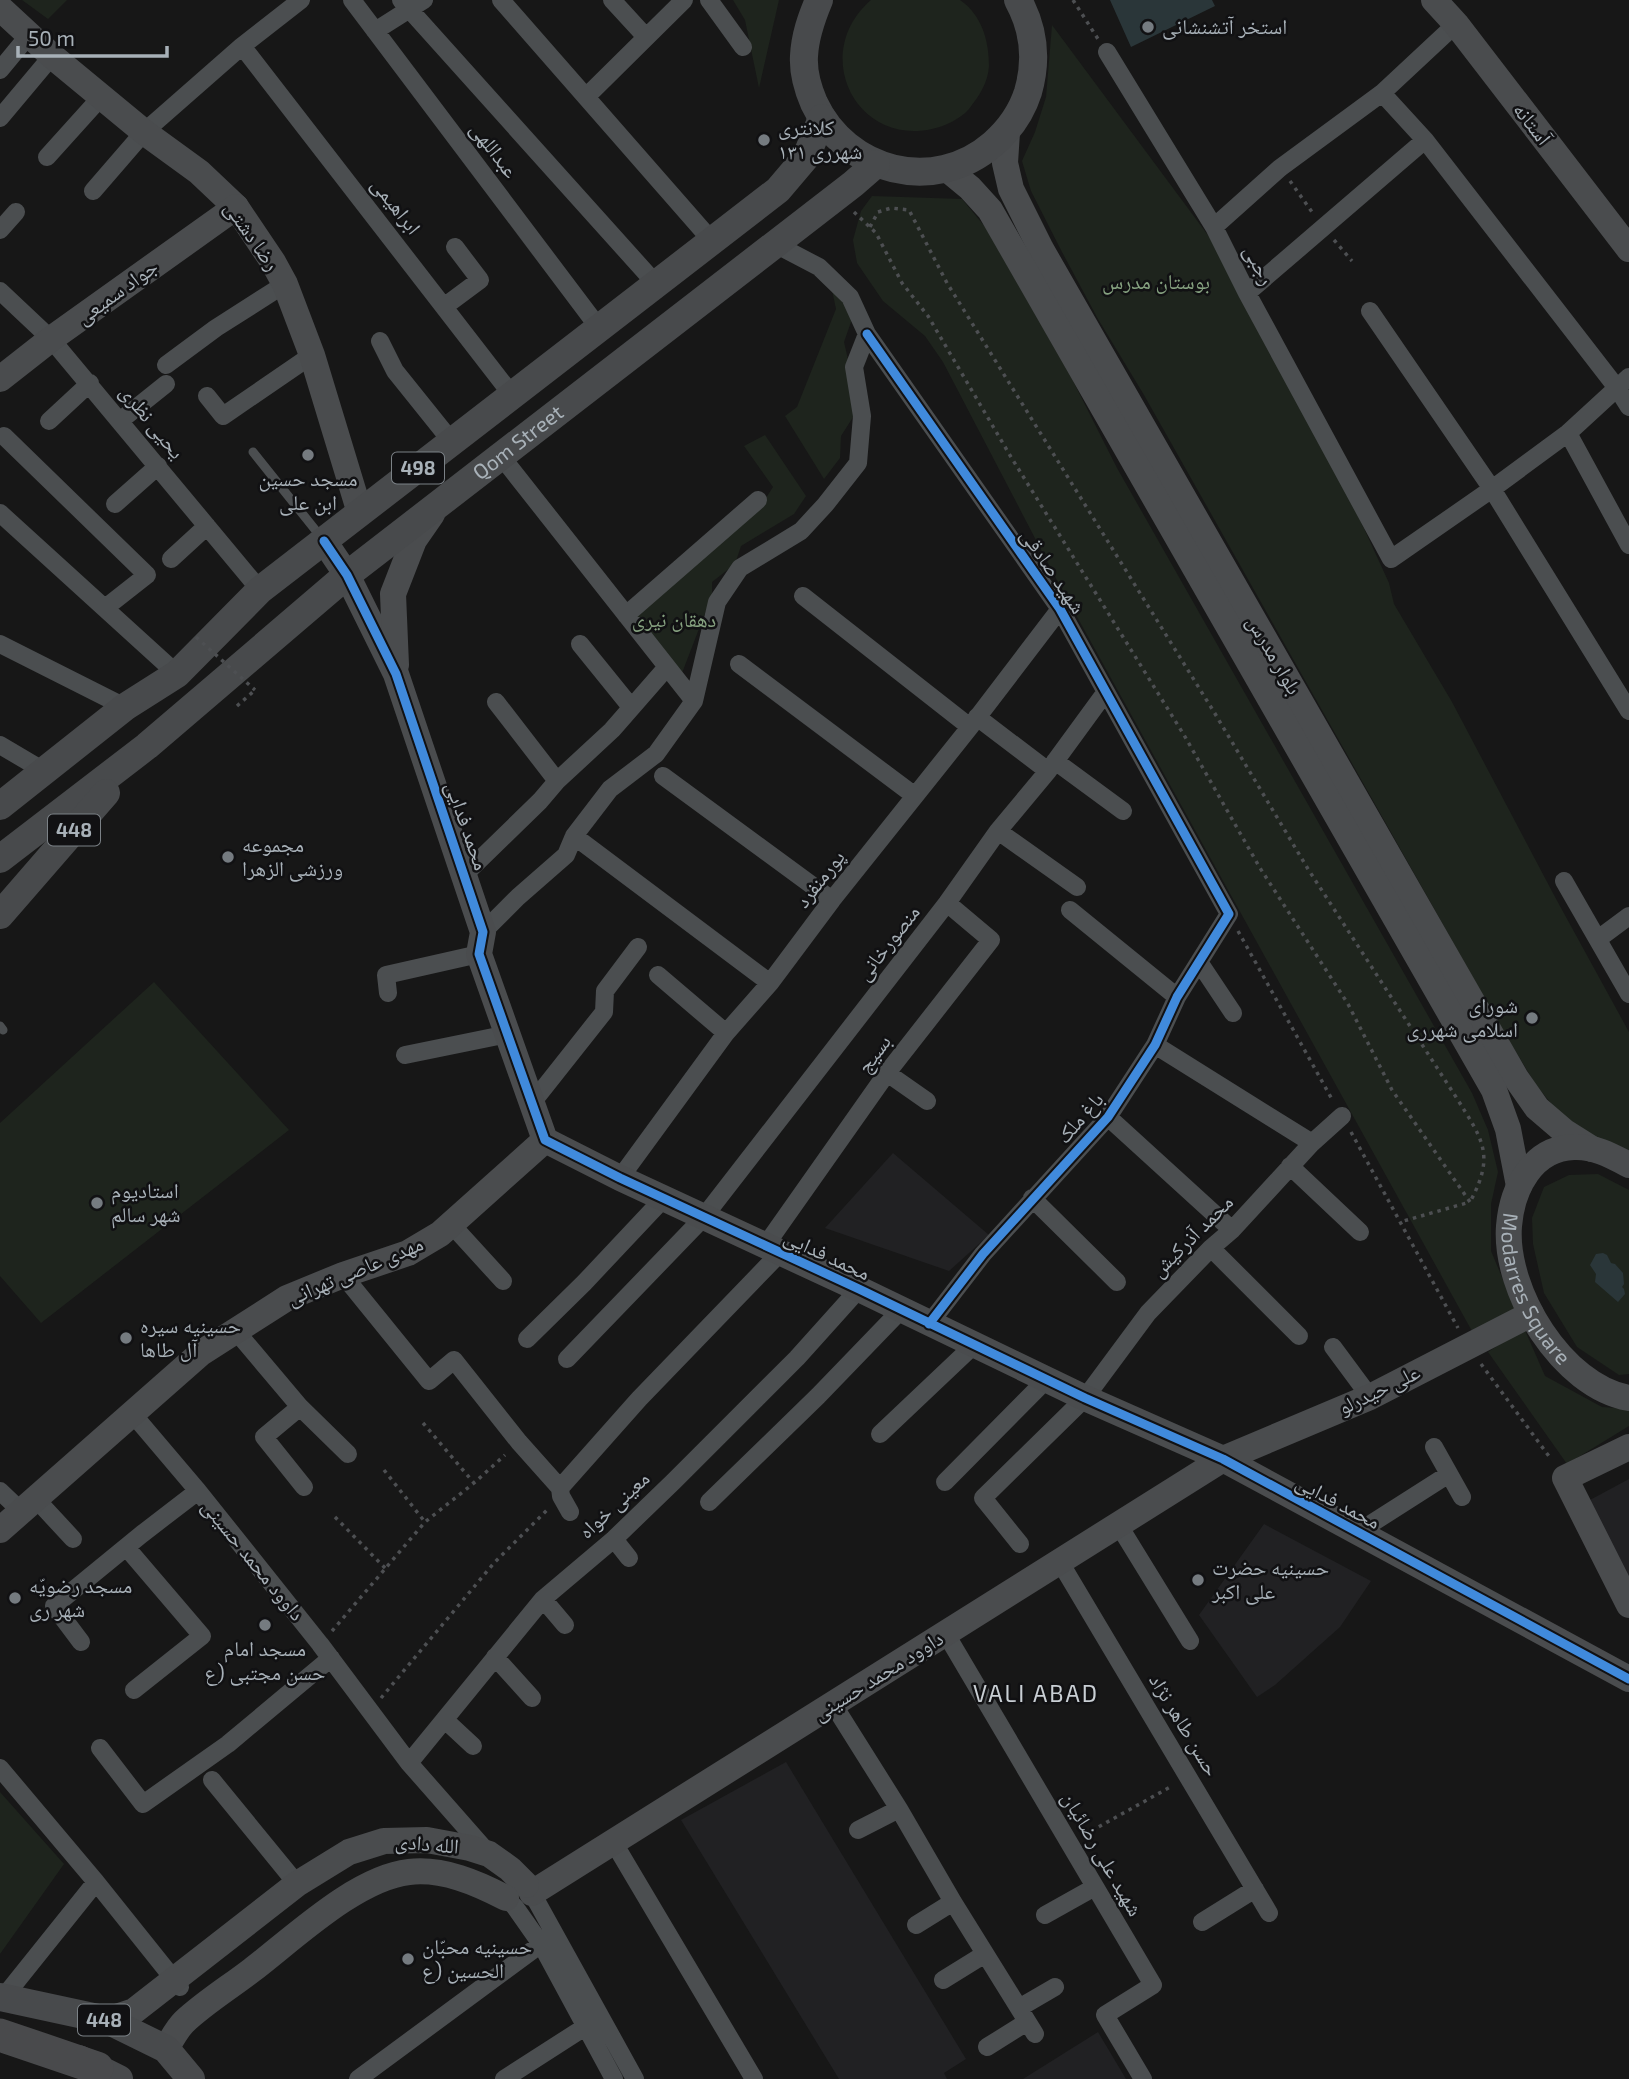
<svg xmlns="http://www.w3.org/2000/svg" width="1629" height="2079" font-family="'Exo 2','Noto Naskh Arabic',sans-serif">
	<style>
		.built { fill: #212123 }
		.green { fill: #1e241d }
		.water { fill: #2a3639 }
		.lines { fill: none; stroke-linecap: round; stroke-linejoin: round }
		.path { stroke: #4d4f52; stroke-width: 3.5; stroke-dasharray: 3.5 5; stroke-linecap: butt }
		.lane { stroke: #4b4e50; stroke-width: 9 }
		.street { stroke: #4b4e50; stroke-width: 18 }
		.secondary { stroke: #4a4c4e; stroke-width: 26 }
		.primary { stroke: #484a4c; stroke-width: 28 }
		.highway { stroke: #494a4c; stroke-width: 33 }
		.path-bridge { stroke: #4d4f52; stroke-width: 3.5; stroke-dasharray: 3.5 5; stroke-linecap: butt }
		.cycleway-casing { stroke: #111113; stroke-width: 13 }
		.cycleway { stroke: #408adc; stroke-width: 9 }
		.poi-dot { fill: #757b80; stroke: #111113; stroke-width: 2.5 }
		.labels { text-anchor: middle; stroke-width: 5; stroke-linejoin: round; paint-order: stroke }
		.shield { fill: #111113; stroke: #7b8186; stroke-width: 2 }
		.shield-label { font-size: 19px; font-weight: bold; fill: #a8b1b8 }
		.poi-label { font-size: 21px; fill: #a8b1b8; stroke: #111113; text-anchor: start }
		.street-label { font-size: 21px; fill: #a8b1b8; stroke: #111113 }
		.park-label { font-size: 21px; fill: #86a280; stroke: #111113 }
		.neighbourhood-label { font-size: 23px; letter-spacing: 2px; fill: #c9cfd4; stroke: #111113 }
	</style>
	<rect width="100%" height="100%" fill="#171717"/>
	<path class="built" d="M893,1153L989,1235L949,1271L825,1228Z
		M1629,1479V1581L1590,1500Z
		M1264,1524L1371,1581L1340,1627L1275,1685L1257,1697L1199,1615Z
		M786,1762L966,2059L944,2073L947,2079H839L681,1820Z
		M1098,2032L1126,2079H1023Z"/>
	<path class="green" d="M22,0H67L48,19Z
		M733,0H779L759,88L745,20Z
		M871,0H960C982,15 989,41 989,66C988,83 979,96 969,109C959,120 945,126 932,129C855,146 810,53 871,0Z
		M1052,25L1213,242L1339,474L1389,583L1394,604L1452,702L1555,897L1629,1032V1151L1591,1135L1563,1118L1536,1085L1502,1029L1144,395L1098,319L1062,252L1031,191L1022,161L1035,132L1046,97Z
		M872,196L962,199L986,228L1071,377L1117,468L1472,1093L1488,1130L1498,1172L1491,1204V1251L1517,1313L1473,1333L1060,586L943,362L925,336L883,301L857,263L853,240L861,211Z
		M832,290L846,301L852,319L844,342L850,368L855,414L841,436L840,458L824,479L785,416L797,407L836,309Z
		M765,435L806,496L794,514L741,546L735,564L712,582V595L682,673L637,616L764,501L773,487L744,446Z
		M154,982L289,1130L41,1323L0,1276V1123Z
		M1598,1174L1629,1190V1374L1619,1375L1577,1347L1544,1293L1533,1244L1532,1218L1544,1187L1569,1175Z
		M1524,1328L1545,1376L1602,1407L1629,1409V1426L1567,1464L1488,1352Z
		M0,1792L64,1864L0,1954Z"/>
	<path class="water" d="M1110,0H1212L1215,6L1131,47Z
		M1603,1253L1607,1255L1611,1263L1615,1264L1623,1273L1624,1284L1622,1287L1624,1289L1625,1294L1618,1302L1595,1282L1596,1274L1590,1265L1596,1254Z"/>
	<g class="lines">
		<path class="path" d="M1073,0L1098,39
			M1290,181L1312,212
			M854,212L876,233L902,283L928,316L1011,457L1184,735L1260,868L1348,1004L1392,1090L1470,1202L1400,1222
			M870,227L878,212L891,208L909,210L947,283L1214,712L1308,869L1456,1097C1482,1139 1496,1154 1470,1202
			M1334,240L1352,261
			M237,706L255,690
			M1238,931L1333,1101
			M1351,1132L1458,1328
			M1481,1364L1551,1459
			M423,1423L474,1483
			M384,1470L425,1522
			M335,1517L386,1569
			M332,1631L425,1522L474,1483L505,1455
			M381,1698L494,1563L547,1510
			M1084,1835L1172,1786"/>
		<path class="lane" d="M253,452L321,537
			M0,1026L3,1030"/>
		<path class="street" d="M352,0L599,328
			M401,0L656,284
			M501,0L712,241
			M612,0L646,37
			M709,0L743,47
			M375,31L424,0
			M242,46L512,395
			M1107,52L1214,227L1247,293L1391,559L1492,489L1568,433L1629,377
			M0,70L29,35
			M1382,93L1425,140L1617,388L1629,407
			M587,96L684,0
			M0,118L52,56
			M47,157L102,96
			M93,191L144,132L242,46L301,0
			M1214,227L1280,168L1382,93L1456,24
			M0,230L16,212
			M0,291L51,339L260,590
			M1247,293L1425,140
			M445,306L480,280L455,247
			M1370,311L1492,489L1629,711
			M867,334L1060,609L1229,914L1177,997L1155,1045L1108,1117L983,1254L929,1324
			M380,341L395,371L452,442
			M166,365L216,328L285,284
			M207,396L223,416L312,355
			M121,420L166,384
			M49,421L90,383
			M1568,433L1629,545
			M4,436L147,575L105,608
			M501,456L694,701
			M115,504L158,466
			M0,513L177,674
			M171,559L207,526
			M803,596L970,727
			M626,615L758,500
			M0,644L125,707
			M580,644L631,707
			M739,664L915,796
			M496,702L557,781
			M977,717L1048,771
			M0,745L44,771
			M1055,761L1123,811
			M663,776L832,900
			M998,831L1077,887
			M574,836L770,983
			M465,874L540,801L557,781L612,730L667,667
			M1564,881L1629,994
			M1070,910L1177,997
			M483,932L518,897L566,855L574,836L610,789L656,754L694,701L717,602L740,568L801,531L825,505L858,463L862,416L854,367L867,334L850,297L819,267L775,244
			M1598,939L1629,916
			M1199,962L1233,1013
			M658,975L726,1033
			M388,993L386,975L479,954
			M1155,1045L1312,1143
			M405,1055L508,1034
			M887,1073L927,1101
			M532,1103L604,1012L605,991L638,947
			M1108,1117L1232,1230
			M1290,1166L1360,1232
			M620,1178L726,1033L770,983L832,900L970,727L1060,609
			M1032,1198L1117,1282
			M451,1224L503,1281
			M765,1246L887,1073L991,940L947,903
			M1211,1248L1299,1336
			M343,1275L429,1381L454,1360L519,1442L560,1488L561,1496L570,1512
			M235,1330L300,1407L264,1437L304,1487
			M527,1339L584,1283L664,1198
			M1333,1347L1370,1397
			M567,1359L703,1218L947,903L998,831L1048,771L1105,693
			M300,1407L348,1454
			M131,1412L198,1491L320,1644L409,1763L489,1854
			M880,1434L974,1345
			M1434,1447L1462,1497
			M945,1482L1046,1380
			M560,1488L639,1399L780,1253
			M0,1491L22,1512
			M36,1499L73,1539
			M709,1502L818,1396L901,1310
			M1118,1524L1190,1641
			M1358,1532L1449,1474
			M614,1539L629,1558
			M1020,1544L983,1498L1085,1398L1148,1313L1211,1248L1232,1230L1312,1143L1342,1116
			M126,1547L202,1636L134,1690
			M1060,1562L1269,1913
			M543,1599L565,1625
			M946,1634L1153,1985L1105,2015L1143,2079
			M81,1642L54,1606L142,1534L198,1491
			M495,1657L532,1698
			M833,1704L899,1809L953,1902L1035,2034
			M445,1720L473,1746
			M100,1748L143,1804L228,1744L331,1658
			M409,1763L543,1599L614,1539L673,1482L797,1358L859,1289
			M0,1768L96,1882L180,1987
			M212,1780L297,1884
			M858,1830L899,1809
			M614,1843L754,2079
			M526,1885L532,1893L635,2079
			M506,1898L515,1907L541,1944L614,2079
			M1045,1915L1095,1887
			M1202,1922L1255,1889
			M916,1925L953,1902
			M943,1980L985,1954
			M3,1998L96,1882
			M1019,2008L1055,1987
			M987,2047L1027,2022
			M358,2079L541,1944
			M504,2079L585,2027"/>
		<g class="secondary">
			<path d="M1434,0L1456,24L1629,249"/>
			<path d="M0,8L52,56L144,132L199,172L236,207L273,262L285,284L312,355L360,513"/>
			<path d="M1007,132L1005,163L1011,189L1041,249L1516,1078L1537,1108L1565,1132L1592,1149"/>
			<path d="M947,169L970,188L990,210L1494,1090L1508,1129L1519,1186"/>
			<path d="M0,379L51,339L236,207"/>
			<path d="M324,541L347,575L396,674L483,932L479,954L545,1140L620,1178L859,1289L1085,1398L1223,1459L1629,1679"/>
			<path d="M396,665L393,594L414,540L432,514"/>
			<path id="s1" d="M1629,1165C1612,1156 1594,1146 1574,1147C1532,1148 1512,1189 1509,1226C1504,1291 1562,1386 1629,1398"/>
			<path d="M1629,1447L1565,1478L1629,1605"/>
			<path d="M0,1530L201,1353L287,1298L343,1275L408,1253L440,1234L545,1140"/>
			<path d="M532,1893L1223,1459L1370,1397L1531,1314"/>
			<path d="M107,2020L134,2011L297,1884L349,1852L384,1841L427,1840L470,1848L489,1854L510,1869L526,1885"/>
			<path d="M166,2049C171,2040 177,2029 184,2022C204,2003 230,1987 252,1970C294,1938 356,1878 409,1872C443,1868 477,1883 506,1898"/>
		</g>
		<g class="primary">
			<path d="M819,0C811,19 805,36 804,56C803,72 808,89 814,103C846,172 934,195 993,144C1009,130 1021,114 1028,92C1037,61 1034,29 1018,0"/>
			<path d="M0,806L125,707L177,674L260,590L778,190L806,157L822,118"/>
			<path id="s2" d="M0,859L147,746L347,575L853,184L876,164"/>
			<path d="M0,915L106,793"/>
			<path d="M0,1997L107,2020L166,2049L191,2079"/>
			<path d="M79,2059L119,2079"/>
		</g>
		<path class="highway" d="M0,2035L97,2068"/>
		<path class="path-bridge" d="M196,637L255,690"/>
		<defs>
			<path id="cycleway" d="M867,334L1060,609L1229,914L1177,997L1155,1045L1108,1117L983,1254L929,1324
				M324,541L347,575L396,674L483,932L479,954L545,1140L620,1178L859,1289L1085,1398L1223,1459L1629,1679"/>
		</defs>
		<use href="#cycleway" class="cycleway-casing"/>
		<use href="#cycleway" class="cycleway"/>
	</g>
	<g class="poi-dot">
		<circle cx="1148" cy="27" r="7"/>
		<circle cx="764" cy="140" r="7"/>
		<circle cx="308" cy="455" r="7"/>
		<circle cx="228" cy="857" r="7"/>
		<circle cx="1532" cy="1018" r="7"/>
		<circle cx="97" cy="1203" r="7"/>
		<circle cx="126" cy="1338" r="7"/>
		<circle cx="1198" cy="1580" r="7"/>
		<circle cx="15" cy="1598" r="7"/>
		<circle cx="265" cy="1625" r="7"/>
		<circle cx="408" cy="1959" r="7"/>
	</g>
	<g class="labels">
		<g class="shield">
			<rect x="392" y="452.5" width="52" height="31" rx="5"/>
			<rect x="48" y="814.5" width="52" height="31" rx="5"/>
			<rect x="78" y="2004.5" width="52" height="31" rx="5"/>
		</g>
		<g class="shield-label">
			<text x="418" y="475">498</text>
			<text x="74" y="837">448</text>
			<text x="104" y="2027">448</text>
		</g>
		<g class="poi-label">
			<text x="1162" y="34">استخر آتشنشانی</text>
			<text x="778" y="135">کلانتری<tspan x="778" dy="24">۱۳۱ شهرری</tspan></text>
			<text x="308" y="486" text-anchor="middle">مسجد حسین<tspan x="308" dy="24">ابن علی</tspan></text>
			<text x="242" y="852">مجموعه<tspan x="242" dy="24">ورزشی الزهرا</tspan></text>
			<text x="1518" y="1013" text-anchor="end">شورای<tspan x="1518" dy="24">اسلامی شهرری</tspan></text>
			<text x="111" y="1198">استادیوم<tspan x="111" dy="24">شهر سالم</tspan></text>
			<text x="140" y="1333">حسینیه سیره<tspan x="140" dy="24">آل طاها</tspan></text>
			<text x="1212" y="1575">حسینیه حضرت<tspan x="1212" dy="24">علی اکبر</tspan></text>
			<text x="29" y="1593">مسجد رضویّه<tspan x="29" dy="24">شهر ری</tspan></text>
			<text x="265" y="1656" text-anchor="middle">مسجد امام<tspan x="265" dy="24">حسن مجتبی (ع</tspan></text>
			<text x="422" y="1954">حسینیه محبّان<tspan x="422" dy="24">الحسین (ع</tspan></text>
		</g>
		<g class="street-label">
			<text transform="translate(1532 124) rotate(52)" y="7">آستانه</text>
			<text transform="translate(494 150) rotate(53)" y="7">عبداللهی</text>
			<text transform="translate(396 206) rotate(52)" y="7">ابراهیمی</text>
			<text transform="translate(252 236) rotate(55)" y="7">رضا دشتی</text>
			<text transform="translate(1259 265) rotate(63)" y="7">رجبی</text>
			<text transform="translate(117 292) rotate(-36)" y="7">جواد سمیعی</text>
			<text transform="translate(152 422) rotate(51)" y="7">یحیی نظری</text>
			<text dy="7" stroke="none"><textPath href="#s2" startOffset="665">Qom Street</textPath></text>
			<text transform="translate(1053 571) rotate(56)" y="7">شهید صادقی</text>
			<text transform="translate(1274 655) rotate(60)" y="7">بلوار مدرس</text>
			<text transform="translate(467 826) rotate(71)" y="7">محمد فدایی</text>
			<text transform="translate(820 879) rotate(-52)" y="7">پورمنفرد</text>
			<text transform="translate(888 943) rotate(-52)" y="7">منصورخانی</text>
			<text transform="translate(874 1054) rotate(-53)" y="7">بسیج</text>
			<text transform="translate(1080 1118) rotate(-49)" y="7">باغ ملک</text>
			<text transform="translate(1192 1236) rotate(-45)" y="7">محمد آذرکیش</text>
			<text transform="translate(827 1255) rotate(25)" y="7">محمد فدایی</text>
			<text transform="translate(355 1271) rotate(-23)" y="7">مهدی عاصی تهرانی</text>
			<text dy="7" stroke="none"><textPath href="#s1" startOffset="240">Modarres Square</textPath></text>
			<text transform="translate(1379 1390) rotate(-26)" y="7">علی حیدرلو</text>
			<text transform="translate(1338 1502) rotate(28)" y="7">محمد فدایی</text>
			<text transform="translate(614 1505) rotate(-43)" y="7">معینی خواه</text>
			<text transform="translate(253 1560) rotate(51)" y="7">داوود محمد حسینی</text>
			<text transform="translate(878 1676) rotate(-32)" y="7">داوود محمد حسینی</text>
			<text transform="translate(1184 1725) rotate(59)" y="7">حسن طاهر نژاد</text>
			<text transform="translate(427 1844) rotate(5)" y="7">الله دادی</text>
			<text transform="translate(1102 1854) rotate(60)" y="7">شهید علی رضائیان</text>
		</g>
		<g class="park-label">
			<text x="1156" y="289">بوستان مدرس</text>
			<text x="674" y="627">دهقان نیری</text>
		</g>
		<g class="neighbourhood-label">
			<text x="1036" y="1702">VALI ABAD</text>
		</g>
	</g>
	<path d="M18 46v10h149v-10" fill="none" stroke="#a8b1b8" stroke-width="3.5"/>
	<text x="28" y="46" font-size="21" fill="#a8b1b8" stroke="#111113" stroke-width="5" paint-order="stroke">50 m</text>
</svg>
